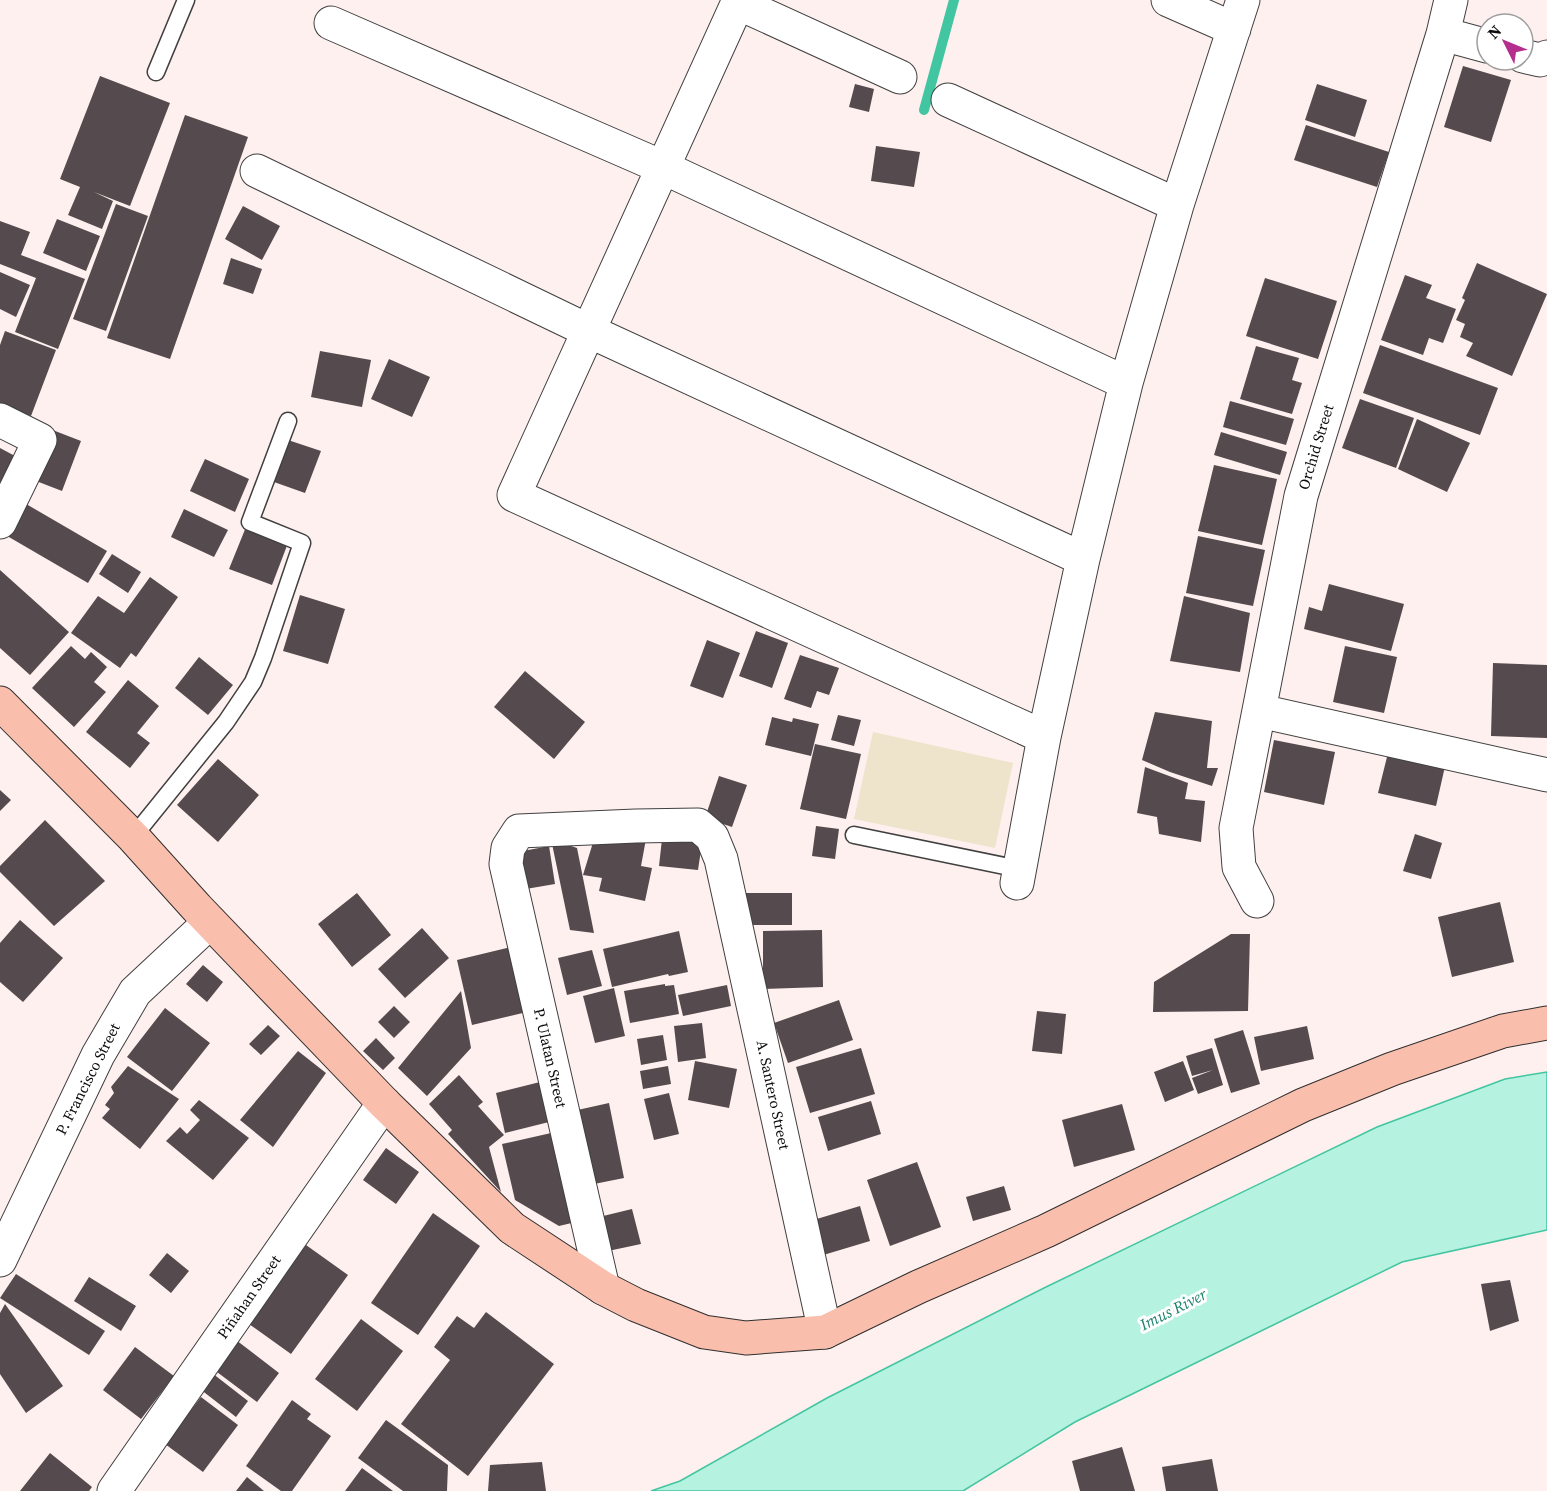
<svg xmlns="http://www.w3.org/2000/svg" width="1547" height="1491" font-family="'Source Serif 4',serif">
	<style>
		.pitch { fill: #eee3cb }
		.water { fill: #b6f2e0; stroke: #42c5a1; stroke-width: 1.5 }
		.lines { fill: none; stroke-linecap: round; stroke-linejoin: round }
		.stream { stroke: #42c5a1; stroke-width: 10 }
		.building { fill: #554a4d }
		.service-casing { stroke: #404040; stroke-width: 19 }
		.minor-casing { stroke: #404040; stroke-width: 35 }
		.secondary-casing { stroke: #2f2f2f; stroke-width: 35 }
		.service { stroke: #fff; stroke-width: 16 }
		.minor { stroke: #fff; stroke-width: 33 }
		.secondary { stroke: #fabead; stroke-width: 33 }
		.labels { text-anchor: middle; stroke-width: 6; stroke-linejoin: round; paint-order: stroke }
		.street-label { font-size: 15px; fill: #0d0d0d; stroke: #fff }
		.water-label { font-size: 16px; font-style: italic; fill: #1c836b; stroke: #fff }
	</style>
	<rect width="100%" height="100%" fill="#fef0ee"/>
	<path class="pitch" d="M873,732L1013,763L995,848L854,819Z"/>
	<path class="water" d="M1547,1072V1230L1402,1262L1075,1422L963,1491H651L680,1481L827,1398L1046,1287L1377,1127L1505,1079Z"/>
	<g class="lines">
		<path class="stream" d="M924,110L954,0"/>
	</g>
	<path class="building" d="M1463,66L1511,80L1491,142L1444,127Z
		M100,76L170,103L130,206L94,192L113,201L102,229L68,215L80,187L60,179Z
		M855,84L874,89L869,112L849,107Z
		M1317,84L1367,100L1355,137L1305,120Z
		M185,115L248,137L170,359L107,338Z
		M1306,125L1389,152L1377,187L1294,160Z
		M876,146L920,152L914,187L871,181Z
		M116,204L148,216L106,331L73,319Z
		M243,206L280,226L262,260L225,239Z
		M57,219L100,236L86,271L43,253Z
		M0,221L30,232L21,255L85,279L58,349L15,332L36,278L0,264Z
		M231,258L262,269L253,294L223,284Z
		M1477,263L1547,294L1512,376L1466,356L1473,343L1460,337L1465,324L1456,320L1465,300L1462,298Z
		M0,272L30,285L16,317L0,309Z
		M1405,275L1432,285L1426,298L1456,309L1443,343L1429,338L1423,355L1381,340Z
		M1265,278L1337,301L1318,359L1246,336Z
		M5,331L56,350L31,416L0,404V345Z
		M1380,345L1498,388L1480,435L1363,393Z
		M1256,346L1299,358L1292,380L1302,383L1292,414L1240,399Z
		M320,351L371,360L362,407L311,397Z
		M389,359L430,377L412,417L371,399Z
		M1360,399L1414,418L1396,468L1342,448Z
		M1230,401L1294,419L1286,445L1223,427Z
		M1417,419L1470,443L1447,492L1398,469Z
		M50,429L81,441L62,491L31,479Z
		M1221,432L1287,452L1280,475L1214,455Z
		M288,440L321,451L305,493L274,482Z
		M0,448L15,456L0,483Z
		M205,459L249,479L235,512L190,491Z
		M1214,465L1277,479L1262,545L1198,531Z
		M21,501L107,551L88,583L2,533Z
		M184,509L228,530L214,557L171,537Z
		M246,527L288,543L272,585L229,569Z
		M1198,536L1265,550L1253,606L1186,593Z
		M112,554L141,572L128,593L99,574Z
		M0,570L69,632L30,675L0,648Z
		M150,577L178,597L136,657L131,653L120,668L71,633L98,596L124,613Z
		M1329,584L1404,604L1391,651L1304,629L1309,607L1322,611Z
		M300,595L345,609L328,664L283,651Z
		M1184,596L1250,613L1240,672L1170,661Z
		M756,631L788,643L772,688L739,676Z
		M707,640L740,653L723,698L690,686Z
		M71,646L85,659L91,652L107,667L94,682L106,692L74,727L32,688Z
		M1345,646L1397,657L1384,713L1333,702Z
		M800,655L839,668L829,695L817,691L811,708L784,699Z
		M199,657L233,685L208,715L175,688Z
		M1493,663L1547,665V738L1491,736Z
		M525,671L585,722L554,759L494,707Z
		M128,680L159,706L137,733L150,743L130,768L86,732Z
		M1155,712L1212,721L1207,768H1218L1212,786L1170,772L1142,760Z
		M838,715L861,720L854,746L831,740Z
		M772,717L792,722L793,718L819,724L811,756L765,745Z
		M1274,740L1335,752L1324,805L1264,792Z
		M815,744L861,754L846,819L800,809Z
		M1389,749L1446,762L1436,806L1378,793Z
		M218,759L259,795L218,842L177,805Z
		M1145,767L1188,783L1185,799L1205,801L1201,842L1159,834L1157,817L1137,813Z
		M719,776L747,785L732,827L705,818Z
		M0,790L11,800L0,811Z
		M45,820L105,881L54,926L0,872V866Z
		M816,826L839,829L835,859L812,856Z
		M1415,834L1442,843L1431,879L1403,871Z
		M595,836L646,839L641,866L652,868L645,901L599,891L602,878L583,875Z
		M551,839L577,848L594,933L570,930Z
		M662,839L702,843L698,870L659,866Z
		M549,846L555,884L520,890L513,853Z
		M357,893L391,935L352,967L318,924Z
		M746,893H792V925H746Z
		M1500,902L1514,962L1452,977L1438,917Z
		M20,920L63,958L23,1002L0,982V943Z
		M422,928L449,958L405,998L378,969Z
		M822,930L823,987L763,989V931Z
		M679,931L688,972L669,976L668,974L612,987L603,949Z
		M1231,934H1250L1248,1011L1153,1012L1154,982Z
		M511,947L527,1012L472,1025L457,960Z
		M592,950L602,986L567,995L558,958Z
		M203,965L223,982L207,1002L186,984Z
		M665,984V986L674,985L679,1014L630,1023L624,991Z
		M727,985L731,1006L683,1016L678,995Z
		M614,988L625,1036L595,1043L583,996Z
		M461,991L471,1048L427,1096L398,1068Z
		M839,1000L853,1040L788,1063L774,1023Z
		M394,1006L410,1022L394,1038L378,1022Z
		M165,1008L210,1043L172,1091L127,1057Z
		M1037,1011L1066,1014L1062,1054L1032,1051Z
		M702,1023L706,1058L678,1062L674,1026Z
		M268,1025L280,1036L261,1055L249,1044Z
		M1307,1026L1314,1059L1261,1071L1254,1037Z
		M1243,1030L1260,1084L1231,1093L1214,1039Z
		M663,1035L667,1060L641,1065L637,1039Z
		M376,1038L395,1058L383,1070L363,1051Z
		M861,1048L875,1094L810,1113L796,1067Z
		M1212,1048L1223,1085L1198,1094L1192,1078L1213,1070L1192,1076L1186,1056Z
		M298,1051L326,1073L273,1147L240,1120Z
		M695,1061L737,1069L729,1108L688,1100Z
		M1183,1061L1194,1090L1165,1102L1154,1072Z
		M128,1066L179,1099L140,1149L102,1118L110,1109L105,1105L114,1093L111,1087Z
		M668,1066L671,1084L643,1089L640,1071Z
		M459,1075L483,1102L478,1106L504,1135L489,1147L501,1192L448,1134L452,1130L429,1104Z
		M548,1080L557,1120L505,1133L496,1093Z
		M669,1093L679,1134L654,1140L644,1099Z
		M199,1100L249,1138L213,1180L166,1141L180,1127L187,1134L200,1120L190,1110Z
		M871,1101L881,1134L828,1151L818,1117Z
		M609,1103L624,1178L589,1185L573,1111Z
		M1122,1104L1135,1150L1074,1167L1062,1120Z
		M560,1131L580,1221L559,1226L515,1200L502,1144Z
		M386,1148L419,1172L396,1204L363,1180Z
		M917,1162L941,1227L890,1246L867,1180Z
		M1004,1186L1011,1210L973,1221L966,1197Z
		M860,1206L870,1241L820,1256L810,1221Z
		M632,1209L641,1244L608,1251L599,1217Z
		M433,1213L480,1246L418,1335L371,1303Z
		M306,1245L348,1275L291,1354L249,1324Z
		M167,1253L189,1271L171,1293L149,1275Z
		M16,1274L105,1331L89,1355L0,1298Z
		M89,1277L136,1306L121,1331L74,1301Z
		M1510,1280L1519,1321L1490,1331L1481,1284Z
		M5,1304L63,1386L26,1413L0,1374V1313Z
		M486,1312L554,1364L468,1476L401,1424L450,1360L434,1347L457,1316L474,1328Z
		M361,1319L403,1351L357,1411L315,1379Z
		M236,1340L279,1373L257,1402L213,1369Z
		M135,1347L174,1376L141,1419L103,1390Z
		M212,1373L248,1401L236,1417L200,1389Z
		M201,1397L238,1425L203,1472L165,1444Z
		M292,1400L311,1414L307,1419L331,1436L292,1491H281L246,1466Z
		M386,1420L448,1465L447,1491H403L358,1458Z
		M1122,1447L1135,1491H1080L1072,1461Z
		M50,1453L92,1487L89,1491H20Z
		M1212,1459L1218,1491H1166L1162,1467Z
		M542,1462L546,1491H488L490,1465Z
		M362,1468L393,1491H345Z
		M247,1477L264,1491H236Z"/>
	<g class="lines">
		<defs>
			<path id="service" d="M156,72L186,0
				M854,835L1019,869
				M133,837L226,722L253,682L263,658L302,543L250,522L288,421"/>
			<path id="minor" d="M739,0L514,495L1044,737
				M1168,0L1234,29
				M738,3L900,77
				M331,23L662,167L1126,383
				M1443,34L1487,46
				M1523,56L1540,60L1547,57
				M948,100L1177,205
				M257,171L589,331L1083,559
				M0,420L40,440L0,522
				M1260,711L1547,775
				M1017,883L1044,737L1083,559L1126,383L1177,205L1243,0
				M1257,901L1239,867L1236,828L1301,496L1443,34L1451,0
				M0,1260L98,1055L135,992L210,922
				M603,1288L506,864L508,848L519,831L636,826L698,825L712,837L721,859L825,1332
				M114,1491L384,1103"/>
			<path id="secondary" d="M0,703L133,837L197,908L384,1103L512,1228L603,1288L636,1305L704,1332L746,1338L825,1332L918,1287L1046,1231L1303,1105L1392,1069L1503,1031L1547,1023"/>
		</defs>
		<use href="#service" class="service-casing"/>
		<use href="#minor" class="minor-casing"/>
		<use href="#secondary" class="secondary-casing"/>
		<use href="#service" class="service"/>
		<use href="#minor" class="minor"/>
		<use href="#secondary" class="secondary"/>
	</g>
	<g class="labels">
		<g class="street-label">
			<text transform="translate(1316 447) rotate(-73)" y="5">Orchid Street</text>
			<text transform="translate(550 1058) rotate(77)" y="5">P. Ulatan Street</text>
			<text transform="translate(88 1079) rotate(-63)" y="5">P. Francisco Street</text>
			<text transform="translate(773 1095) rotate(78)" y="5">A. Santero Street</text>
			<text transform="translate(249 1297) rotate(-55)" y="5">Piñahan Street</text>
		</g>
		<g class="water-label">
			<text transform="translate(1173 1309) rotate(-27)" y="6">Imus River</text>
		</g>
	</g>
	<g transform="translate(1505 42) rotate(313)"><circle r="28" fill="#ffffff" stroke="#9e9e9e" stroke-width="1.5"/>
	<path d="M0-4.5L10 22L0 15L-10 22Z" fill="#b52e8e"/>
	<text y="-9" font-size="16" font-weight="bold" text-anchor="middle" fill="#0d0d0d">N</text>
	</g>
</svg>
